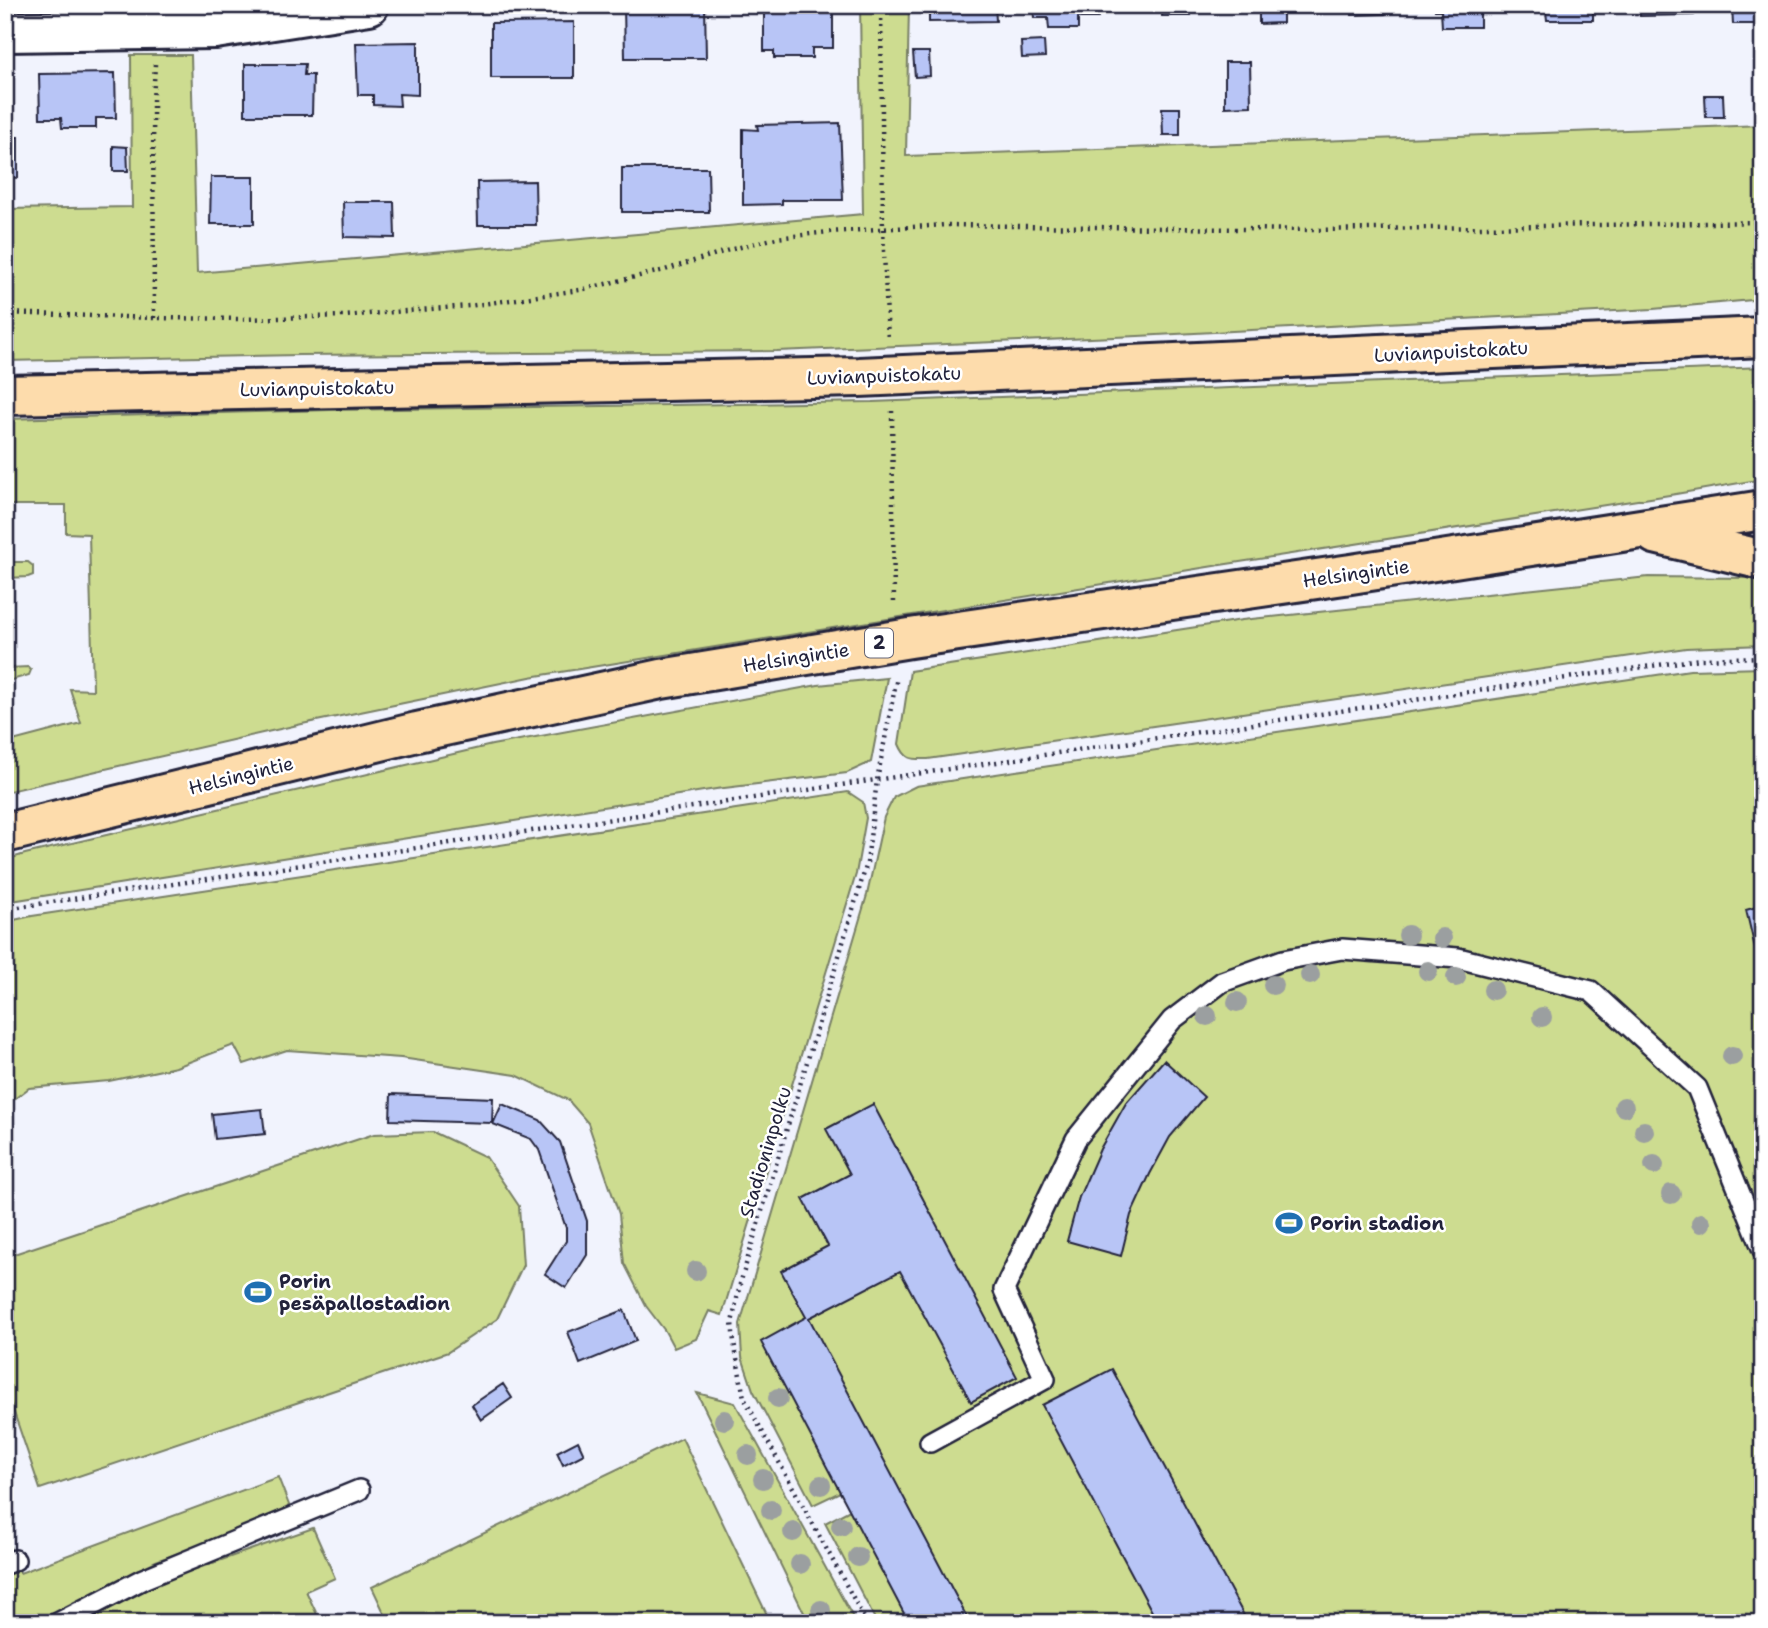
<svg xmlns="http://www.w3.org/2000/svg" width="1768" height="1628" font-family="'Shantell Sans',sans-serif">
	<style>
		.green { fill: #cddc90; stroke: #787f66; stroke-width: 2 }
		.building { fill: #b8c5f6; stroke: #22223b; stroke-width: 2 }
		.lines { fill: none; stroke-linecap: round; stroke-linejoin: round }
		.lane-casing { stroke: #22223b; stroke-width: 24 }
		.street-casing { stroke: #22223b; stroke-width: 44 }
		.primary-casing { stroke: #22223b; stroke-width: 44 }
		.highway-casing { stroke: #22223b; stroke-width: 44 }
		.path { stroke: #22223b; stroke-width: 4.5; stroke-dasharray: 2 5; stroke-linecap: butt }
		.lane { stroke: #fff; stroke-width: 19 }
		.street { stroke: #fff; stroke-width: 38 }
		.primary { stroke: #fddcac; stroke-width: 38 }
		.highway { stroke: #fddcac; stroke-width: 38 }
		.tree { fill: #9b9fa0 }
		.labels { text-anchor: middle; stroke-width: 5; stroke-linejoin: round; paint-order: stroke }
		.shield { fill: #fff; stroke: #646476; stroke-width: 2 }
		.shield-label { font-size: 18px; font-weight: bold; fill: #22223b }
		.street-label { font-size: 19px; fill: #22223b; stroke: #fff }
		.poi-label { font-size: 19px; font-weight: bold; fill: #22223b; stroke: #fff; text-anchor: start }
	</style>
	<rect width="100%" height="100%" fill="#f1f3fd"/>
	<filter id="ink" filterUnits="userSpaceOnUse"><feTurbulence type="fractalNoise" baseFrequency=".0143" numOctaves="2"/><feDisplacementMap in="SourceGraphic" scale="14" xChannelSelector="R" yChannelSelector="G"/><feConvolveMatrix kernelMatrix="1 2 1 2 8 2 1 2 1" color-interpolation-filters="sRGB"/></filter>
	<g filter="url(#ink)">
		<path class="green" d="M860,5H909L906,156L1763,125V299L1653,309L1138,336L777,351L300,355L5,361V209L132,207L131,55H191L197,273L863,214Z
			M1763,367V479L1676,494L1214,566L530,677L302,724L5,792V743L81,723L70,689L93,690L89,534L66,533V505H5V419L330,410L872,402Z
			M5,562H28L33,566V575L28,577L7,578L8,668L28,667L31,670L29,675L5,682Z
			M1648,577L1753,578L1763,580V645L1686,648L928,759C912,759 906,761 899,744L910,671L1242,620Z
			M1763,668V1623H877L825,1523L850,1510L840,1492L813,1505L753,1390L742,1357L740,1324L867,895L884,817L894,797L916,786L1690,670Z
			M887,678L871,762L847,773L716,789L5,902V860L25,854L492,745L818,685Z
			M848,792L863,802L866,818L856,874L722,1315L709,1311L696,1339L674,1348L665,1331L646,1306L624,1263L619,1214L588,1123L568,1100L516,1075L401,1058L287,1050L244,1064L234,1045L176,1067L109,1081L29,1088L5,1106V922L32,916Z
			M433,1132L486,1157L519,1206L523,1265L497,1319L448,1352L40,1489L5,1386V1257L374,1134Z
			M697,1393L735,1403L856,1623H809Z
			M682,1438L771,1623H389L372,1587Z
			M278,1477L289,1505L280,1518L156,1561L36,1623H5V1534L20,1573Z
			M313,1528L335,1578L306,1591L321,1623H82L167,1579Z"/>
		<path class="building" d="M624,5H705L706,58H625Z
			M764,5H833V48H812V58H774V51H764Z
			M929,5H995L996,21L929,22Z
			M1033,5H1098V18H1078V29H1049L1048,18H1034Z
			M1148,5H1201V8H1190V16H1162V8L1148,9Z
			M1239,5H1294V12H1283V23L1259,24V12H1239Z
			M1336,5H1385V14L1352,15V6Z
			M1435,5H1495V9L1480,10V27H1442L1441,10H1435Z
			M1542,5H1601V9H1593V20H1547L1546,11H1542Z
			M1640,5H1694V15L1640,16Z
			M1732,5H1761V24H1733Z
			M574,22V78H491V23Z
			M1044,41L1045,57L1022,58L1021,42Z
			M418,42V95L399,94L400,106L373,105V95H358L356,43Z
			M913,52H929L930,76L915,77Z
			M1225,62H1250L1251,106L1225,107Z
			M245,64H305L304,75H313L312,115H245Z
			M115,73L116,118H96V128H62L61,118H40L39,74Z
			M1705,95H1723L1724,117H1706Z
			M1162,108H1180V135H1163Z
			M840,123L843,200H782V204L743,205V129L758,130L757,125Z
			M5,137H18V178L5,177Z
			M113,146L127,147L128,171H113Z
			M622,168H708L709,212H622Z
			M211,177H254V224H210Z
			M535,181L536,225H478L477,182Z
			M343,202H394L395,238L344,237Z
			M1763,905V982L1746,910Z
			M1164,1060L1204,1097L1170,1137L1150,1174L1131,1215L1121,1256L1067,1241L1079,1197L1100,1149L1126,1103Z
			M391,1094L493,1098L492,1123L390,1120Z
			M502,1104L540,1120L560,1142L587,1221V1255L566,1288L545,1274L566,1241V1228L539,1150L531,1139L493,1124Z
			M873,1104L1017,1377L971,1402L900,1271L809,1318L970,1623H909L761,1342L806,1317L781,1271L828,1246L803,1199L850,1174L826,1129Z
			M262,1109L265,1134L215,1139L212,1114Z
			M624,1310L636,1341L580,1364L568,1332Z
			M1112,1369L1248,1623H1158L1042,1405Z
			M503,1384L512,1398L481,1420L472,1405Z
			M578,1441L584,1454L563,1465L557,1452Z"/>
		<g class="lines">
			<defs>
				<path id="lane" d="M930,1442L1045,1379L1004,1290L1076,1139L1172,1020L1222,982L1283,960L1342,949L1458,958L1591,991L1697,1088L1763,1250
					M5,1564L15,1560
					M58,1623L143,1579L359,1490"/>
				<path id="street" d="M5,32L215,29L369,5"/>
				<path id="primary" d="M5,395L859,377L1763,337"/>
				<path id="highway" d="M1655,534L1763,560
					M5,833L417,732L661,679L910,638L1351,574L1763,510"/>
			</defs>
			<use href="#lane" class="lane-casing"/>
			<use href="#street" class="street-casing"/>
			<use href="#primary" class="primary-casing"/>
			<use href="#highway" class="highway-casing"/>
			<path class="path" d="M881,5L883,229L888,340
				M5,313L154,318L245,319L344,316L469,306L580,290L665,270L729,250L776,238L829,232L946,225L1315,230L1763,222
				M154,318L153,101L155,64
				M892,411L894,605
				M5,909L1462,693L1700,659L1763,657
				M867,1623L744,1398L734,1342L732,1323L740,1284L867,863L877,780L897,677"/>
			<use href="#lane" class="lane"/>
			<use href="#street" class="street"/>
			<use href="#primary" class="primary"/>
			<use href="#highway" class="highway"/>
		</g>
		<g class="tree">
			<circle cx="1408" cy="935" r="10"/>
			<circle cx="1442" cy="938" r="10"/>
			<circle cx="1428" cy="971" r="10"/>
			<circle cx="1310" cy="975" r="10"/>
			<circle cx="1456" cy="977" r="10"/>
			<circle cx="1273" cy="985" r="10"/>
			<circle cx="1493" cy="990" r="10"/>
			<circle cx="1237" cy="1002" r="10"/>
			<circle cx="1207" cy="1016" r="10"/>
			<circle cx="1542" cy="1017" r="10"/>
			<circle cx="1732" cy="1056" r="10"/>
			<circle cx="1624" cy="1107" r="10"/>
			<circle cx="1644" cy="1131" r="10"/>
			<circle cx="1654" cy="1165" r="10"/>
			<circle cx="1671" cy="1194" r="10"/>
			<circle cx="1701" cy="1223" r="10"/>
			<circle cx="696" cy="1271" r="10"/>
			<circle cx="778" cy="1398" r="10"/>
			<circle cx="724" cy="1420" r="10"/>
			<circle cx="748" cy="1455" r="10"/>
			<circle cx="763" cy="1479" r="10"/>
			<circle cx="821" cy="1485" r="10"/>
			<circle cx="771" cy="1510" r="10"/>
			<circle cx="841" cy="1526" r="10"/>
			<circle cx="793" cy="1532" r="10"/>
			<circle cx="858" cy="1557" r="10"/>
			<circle cx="800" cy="1564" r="10"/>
			<circle cx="821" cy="1610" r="10"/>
		</g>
	</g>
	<defs>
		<symbol id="stadium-bare" viewBox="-9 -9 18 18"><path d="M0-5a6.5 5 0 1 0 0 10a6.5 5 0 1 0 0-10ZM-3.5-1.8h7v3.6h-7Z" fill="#1f6fb2" stroke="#fff" stroke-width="2.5" paint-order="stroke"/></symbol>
	</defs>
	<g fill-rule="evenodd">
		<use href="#stadium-bare" x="1270" y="1204" width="38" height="38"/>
		<use href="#stadium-bare" x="239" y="1273" width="38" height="38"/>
	</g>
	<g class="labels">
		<rect class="shield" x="865" y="628.5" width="28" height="29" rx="5"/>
		<g class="shield-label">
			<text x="879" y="649">2</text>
		</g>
		<g class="street-label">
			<text transform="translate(1451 351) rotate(-3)" y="7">Luvianpuistokatu</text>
			<text transform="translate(884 375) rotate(-2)" y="7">Luvianpuistokatu</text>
			<text transform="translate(317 388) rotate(-1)" y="7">Luvianpuistokatu</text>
			<text transform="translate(1356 573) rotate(-8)" y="7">Helsingintie</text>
			<text transform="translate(796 657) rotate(-9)" y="7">Helsingintie</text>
			<text transform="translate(241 775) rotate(-14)" y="7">Helsingintie</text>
			<text transform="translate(765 1152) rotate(-73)" y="7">Stadioninpolku</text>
		</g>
		<g class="poi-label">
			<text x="1310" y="1230">Porin stadion</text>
			<text x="279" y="1288">Porin<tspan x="279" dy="22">pesäpallostadion</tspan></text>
		</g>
	</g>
	<rect width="1768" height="1628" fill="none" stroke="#fff" stroke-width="28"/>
	<rect x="14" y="14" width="1740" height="1600" fill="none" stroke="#22223b" stroke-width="2.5" filter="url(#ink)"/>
</svg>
